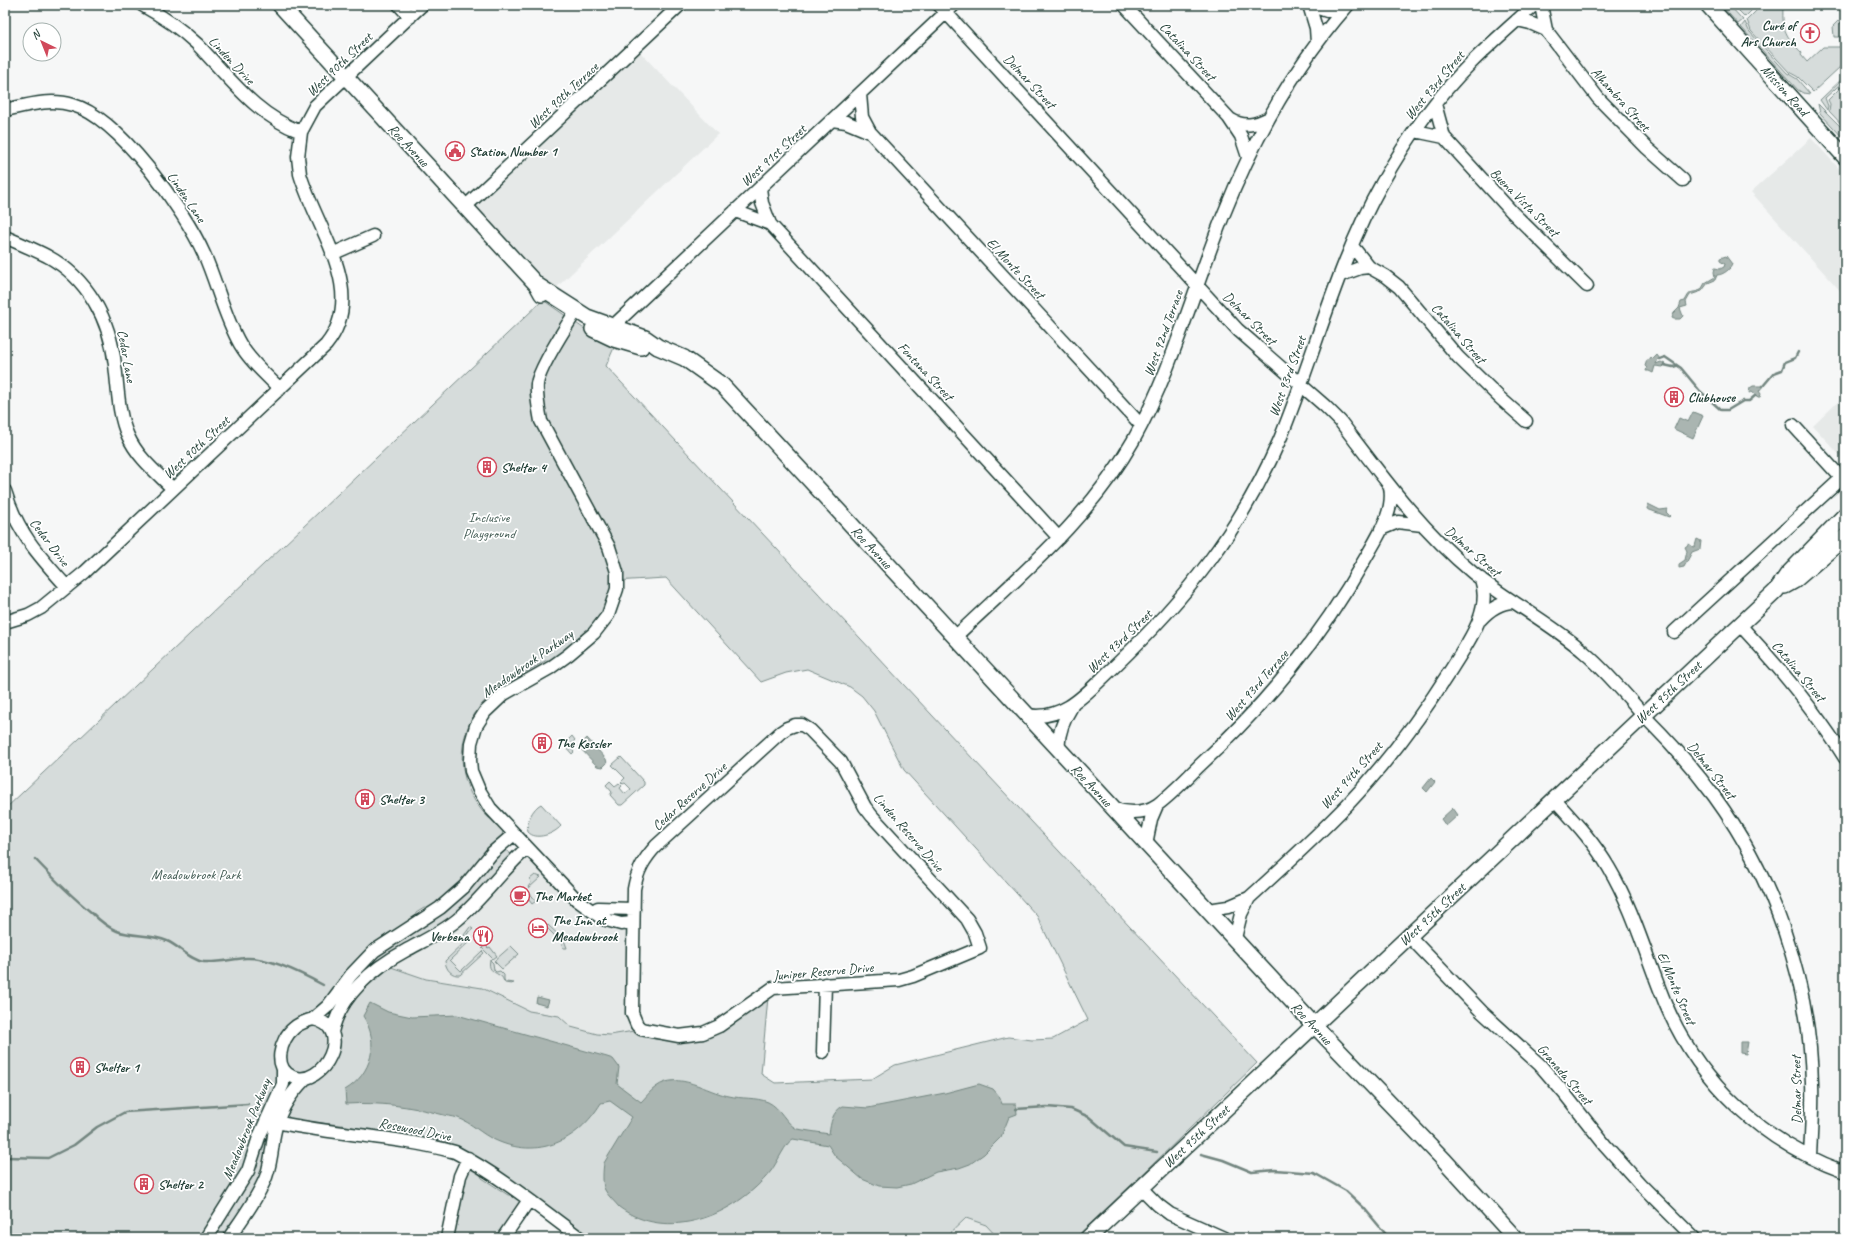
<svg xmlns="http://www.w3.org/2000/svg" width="1850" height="1243" font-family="Caveat,sans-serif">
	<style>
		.built { fill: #e6e9e8 }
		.green { fill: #d6dcdb; stroke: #7a8c88 }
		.water { fill: #aab5b1; stroke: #72857f }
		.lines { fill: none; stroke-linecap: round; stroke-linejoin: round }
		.stream { stroke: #72857f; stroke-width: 2.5 }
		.minor-casing { stroke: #1f3d34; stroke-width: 15 }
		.major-casing { stroke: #1f3d34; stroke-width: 18 }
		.minor { stroke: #fff; stroke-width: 12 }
		.major { stroke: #fff; stroke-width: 15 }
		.labels { text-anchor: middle; stroke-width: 3.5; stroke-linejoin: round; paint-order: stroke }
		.poi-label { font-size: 14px; font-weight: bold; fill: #1f3d34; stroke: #fff; text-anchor: start }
		.street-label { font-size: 14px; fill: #1f3d34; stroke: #fff }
		.park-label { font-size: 14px; fill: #445d55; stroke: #fff }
	</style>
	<rect width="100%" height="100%" fill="#f6f7f7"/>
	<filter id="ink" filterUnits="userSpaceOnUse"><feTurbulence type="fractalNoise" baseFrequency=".025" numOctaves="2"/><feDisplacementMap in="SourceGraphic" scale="8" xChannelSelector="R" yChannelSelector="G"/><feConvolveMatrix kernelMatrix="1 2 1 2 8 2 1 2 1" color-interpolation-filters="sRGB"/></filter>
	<g filter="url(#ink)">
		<path class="built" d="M639,51L718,134L554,290L477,210L476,204Z
			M1811,138L1845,175V296L1751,192Z
			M1845,395V461L1813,426Z
			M523,858L530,859L532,861L582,913L593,920L623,928L625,930L628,937L627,1016L628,1023L634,1031L610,1035L597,1034L571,1027L559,1016L529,1011L482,988L426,979L391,967L436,942L457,927Z
			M966,1218L986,1225L998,1238H945Z"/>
		<path class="green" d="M1721,5H1729L1743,20L1738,24Z
			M1733,5H1757L1745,17Z
			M1762,5H1780L1783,8C1782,30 1786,37 1802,53L1801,55L1807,62L1823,47H1840V37H1834L1833,26L1838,21L1845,28V56L1840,67L1813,92L1798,77L1789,72L1751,31L1747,20Z
			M1745,22L1749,31L1787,73L1797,79L1810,94L1803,93L1798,90L1741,27Z
			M1845,76V80L1825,98L1828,106L1827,110L1820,100Z
			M1845,83V128L1829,111L1830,104L1828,100Z
			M1818,104L1845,131V140L1820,113Z
			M543,300L583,328L616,343L606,366L1257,1063L1147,1170L1075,1238H998L986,1225L966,1218L945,1238H587L517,1185L409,1137L341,1125L292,1120L286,1114L302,1086L316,1078L337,1030L342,1013L360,992L391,967L426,979L482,988L529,1011L559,1016L571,1027L597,1034L610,1035L634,1031C644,1038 654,1039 666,1040C719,1046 728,1021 768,997L761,1074L775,1083L872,1079L895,1065L1008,1037L1032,1040L1053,1039L1088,1020L1037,916L904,770L874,711L862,696L850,687L807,669L786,673L761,682L666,578L614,581L610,599L592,629L552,660H547C529,671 505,682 490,696C460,722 453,767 475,801C479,807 484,814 489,818C490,819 493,819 494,820C497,821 500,826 503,829L502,838L450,893L429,909L424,908L416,913L415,918L384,936L363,953L342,976L318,1011L294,1022L279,1084L269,1109L265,1110L261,1117L244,1167L199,1238H5V809Z
			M572,736L575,740L569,746L574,752L572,754L565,746V743Z
			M621,757L644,782V785L622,805H619L610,795L612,792L606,785L610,781L615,786L619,783L622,786L620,788L625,794L631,789L625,783L623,784L621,782L625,778L612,765Z
			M541,804L561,826C554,834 536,841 528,832C525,823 533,808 541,804Z
			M505,850L509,852L511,856L454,918L395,953L330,1021L323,1017L362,968L483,870Z
			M535,875L541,877L529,888L528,887L531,883L530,879Z
			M522,891L529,892L536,901L532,904Z
			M548,925L564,940L567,948H563L561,940L557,936L556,937L546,927Z
			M470,927L473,929L467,934L471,940L450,960L461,971L482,951L484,953L460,975C452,976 446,970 445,961L468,939L464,935Z
			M485,945L488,948L490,947L497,956L493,959L482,948Z
			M511,946L519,954L502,969L494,961Z
			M490,960L493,963L494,970L496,972L500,971L504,975V980L506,982L514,983L511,984L505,983C503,981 503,976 499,975C492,971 488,969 490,960Z
			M314,1023L327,1031C329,1056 321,1064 301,1075L287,1067C284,1055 287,1040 297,1031C301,1028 309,1026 314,1023Z
			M266,1135L270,1137L262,1178L225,1238H209Z
			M469,1169H473L480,1173L482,1178L508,1195H512L520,1201V1204L498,1238H452L464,1174Z"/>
		<path class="water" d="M1726,256L1732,264C1731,269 1723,275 1717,275L1715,280L1708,283L1702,291L1690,295L1686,302L1687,306L1680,308L1683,316L1680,319H1674L1672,318L1674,313L1679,308L1681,302L1685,301C1691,289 1691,294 1701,290L1705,283L1715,277L1714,272L1715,268L1720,269L1724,267L1725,264L1720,261V258Z
			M1657,355L1660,359H1658L1656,364L1661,362L1665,364L1664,366L1663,367L1655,366L1653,373L1649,371H1646L1647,368L1645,366L1647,360H1649L1651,357L1653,359Z
			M1753,386H1763L1759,391L1761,394L1760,397H1758L1752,392L1749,393L1750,388Z
			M1693,412L1703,416L1693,438L1674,429L1679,418L1688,422Z
			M1648,504L1660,510L1668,509L1666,512L1670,516L1669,517L1647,509Z
			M1697,539L1701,541L1700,549L1692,552L1684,567L1679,568V564L1685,560L1687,551L1685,547L1689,544L1693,547L1695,546Z
			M587,738L606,759L607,763L603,767L597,766L579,747Z
			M1431,778L1435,782L1427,792L1423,788Z
			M1453,808L1458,815L1446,826L1441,819Z
			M537,997L549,1000L547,1006L536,1003Z
			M370,1003L388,1012L412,1017L457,1015L607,1057L613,1059L619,1067L617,1084L641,1102C646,1097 650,1091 656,1087C679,1070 706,1092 729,1096C741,1099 756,1097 768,1102C781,1108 785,1123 797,1129L829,1134C831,1122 832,1112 843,1106L868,1108L945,1093L979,1084L993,1089L999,1096L1002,1104H1016L1017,1114L1009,1117L1001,1137L984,1154L970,1164L959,1168L936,1172L911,1184L897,1187L879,1186L862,1179L835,1156L828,1145L793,1139C786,1142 777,1163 771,1171C735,1216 667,1243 619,1207C615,1202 608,1196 605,1190C602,1185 603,1169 604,1163L632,1117L610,1101L601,1103C578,1141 538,1160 495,1140C481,1134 472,1123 458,1118C452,1116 446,1116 440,1114C409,1106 379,1102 346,1104L345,1090C372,1074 380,1042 363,1016Z
			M1740,1042H1748L1746,1054L1740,1053Z"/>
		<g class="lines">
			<path class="stream" d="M1660,359L1665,357L1681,368L1700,391L1721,410H1728L1743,401H1749L1756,395
				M1664,365L1673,367L1676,366
				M1763,386L1774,373L1782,370L1785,362L1795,358L1798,352
				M35,859C53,878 71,896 92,913C99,920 107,927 117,931C133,937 151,934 167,941C179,946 190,960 204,962C218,963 232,959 246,958C269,957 303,974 323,985
				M1016,1109L1047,1107L1071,1109L1089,1117L1124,1147L1157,1152
				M1201,1154L1223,1160L1252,1172L1275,1170L1314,1173L1346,1191L1364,1208L1389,1238
				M5,1157L48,1158L74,1145L97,1127L125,1112L248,1104"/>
			<defs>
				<path id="minor" d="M142,5C162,16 180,28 197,44C231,79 254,114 301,132
					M399,5L410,17
					M939,5L1238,330L1325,406L1340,421C1382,476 1420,529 1473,573C1509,602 1550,622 1585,653C1608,673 1628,697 1648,720C1672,744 1694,769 1714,796C1774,878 1810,982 1812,1083C1813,1108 1811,1132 1810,1157
					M1124,5L1229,118L1241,136L1248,157
					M1309,5L1316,28L1317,43
					M1310,5L1327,11H1342
					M1541,5L1546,30L1598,98L1647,148L1683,180
					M1517,20L1530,23L1546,30
					M860,94L862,117L870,132L1141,425
					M1435,104L1444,137L1512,212L1587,286
					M5,110C28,105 50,98 73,105C119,118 185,211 204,254C217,283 224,316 240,344C250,361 266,375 280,389
					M1230,119C1244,128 1255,125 1269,118
					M832,120L846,122L870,132
					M1415,131L1444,137
					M760,188L762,203L770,224L1059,538
					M466,206L680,5
					M735,211L770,224
					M5,237C19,243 33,249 47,256C88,278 110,320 115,365C118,388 118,415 128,436C137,457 157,473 173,489
					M1352,246L1369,267L1385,276L1399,287L1458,357L1500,398L1526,421
					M332,254L373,236
					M1341,275L1360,268L1369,267
					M576,311C567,325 539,369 537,384C536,397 539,409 541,421L609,547L617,572V589L608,615L594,633L568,655L550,668L504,694L485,712L476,726L471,743L470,760L471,771L479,790L490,808L577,900L603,919L621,924L633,923
					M612,327L954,5
					M1793,425L1845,482
					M5,491C17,532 39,556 67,587
					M1381,529L1398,522L1422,525
					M1480,620C1489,610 1500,602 1514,602
					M5,622L28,615L41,608L85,572L326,345C369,292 316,229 300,174L298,157L301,132L315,106L422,5
					M1740,625C1779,667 1815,710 1845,758
					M1674,632L1842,478
					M955,637C1019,576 1089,519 1133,441C1172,371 1193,291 1223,216C1253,140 1294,66 1348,5
					M1027,715C1065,722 1089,690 1114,667C1185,599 1241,530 1280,439C1315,354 1337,263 1382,183C1406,140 1436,98 1471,63C1491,43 1513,24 1534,5
					M795,725H802L810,730L841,762L865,807L872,816L967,919L975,933L980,948L913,976L899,980L773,988L719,1026L703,1033L679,1036L641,1029L637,1025L632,1013L634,889C637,871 644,859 656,846L781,732L787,728Z
					M1059,750C1057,735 1064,719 1072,706
					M1554,799C1574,821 1594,842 1609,868C1634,910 1647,960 1666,1005C1700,1084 1764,1143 1845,1172
					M1114,809C1128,813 1144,814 1157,805C1172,794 1186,779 1199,766C1266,704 1320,639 1365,559C1377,538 1395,512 1390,487
					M1146,844L1151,819L1157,805
					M1208,910L1228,907L1249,898
					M593,911L598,908L634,909
					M1409,936L1482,1012L1540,1065L1564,1093L1605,1145L1640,1184L1694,1238
					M1235,938L1241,914L1249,898C1282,868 1316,837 1347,805C1387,763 1421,717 1452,668C1468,642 1492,611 1481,579
					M313,1019L328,1006L351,975L374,951L440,908L464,887L492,853L514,834
					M313,1019C356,1027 323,1089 293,1077C272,1069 280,1039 294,1028C299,1023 306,1021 313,1019Z
					M332,1032C340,996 373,968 405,951C423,941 441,933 457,920C483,898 502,870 527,848
					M823,1052L825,984
					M267,1120C329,1135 393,1135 455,1152C499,1175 540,1208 580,1238
					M1141,1188L1158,1205L1170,1214L1224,1238
					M206,1238L248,1171L259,1137L283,1084V1069
					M229,1238C242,1219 257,1199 266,1177C271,1163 272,1149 274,1135C278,1112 289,1095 305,1079
					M447,1238L460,1176L468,1158
					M503,1238L529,1200"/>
				<path id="major" d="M280,5L525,272L537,285L542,294
					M1708,5L1845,157
					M537,285L587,317L645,338L658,347L684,358L722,385L1314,1025L1445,1161L1515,1238
					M593,329L614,339L641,347
					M1785,586L1794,581L1845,537
					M1088,1238L1776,591L1787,575L1845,515"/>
			</defs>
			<use href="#minor" class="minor-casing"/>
			<use href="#major" class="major-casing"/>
			<use href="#minor" class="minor"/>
			<use href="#major" class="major"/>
		</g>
	</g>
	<defs>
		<symbol id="church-ring" viewBox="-11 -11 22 22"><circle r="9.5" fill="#fff" stroke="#d1495b" stroke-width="1.5"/><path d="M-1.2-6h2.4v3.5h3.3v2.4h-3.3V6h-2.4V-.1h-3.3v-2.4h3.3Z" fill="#d1495b"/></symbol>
		<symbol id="civic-ring" viewBox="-11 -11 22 22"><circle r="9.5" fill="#fff" stroke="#d1495b" stroke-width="1.5"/><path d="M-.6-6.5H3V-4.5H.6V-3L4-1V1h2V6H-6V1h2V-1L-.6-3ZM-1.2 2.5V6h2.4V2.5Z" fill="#d1495b"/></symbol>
		<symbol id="building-ring" viewBox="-11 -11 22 22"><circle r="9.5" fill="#fff" stroke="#d1495b" stroke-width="1.5"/><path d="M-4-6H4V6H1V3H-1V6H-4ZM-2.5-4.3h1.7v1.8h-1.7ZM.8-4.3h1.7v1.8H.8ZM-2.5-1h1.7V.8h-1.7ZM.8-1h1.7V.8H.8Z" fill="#d1495b"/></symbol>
		<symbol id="cafe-ring" viewBox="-11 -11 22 22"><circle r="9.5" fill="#fff" stroke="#d1495b" stroke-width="1.5"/><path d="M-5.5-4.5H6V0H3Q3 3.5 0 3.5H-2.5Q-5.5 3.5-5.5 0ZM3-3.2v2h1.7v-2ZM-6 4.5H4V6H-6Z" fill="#d1495b"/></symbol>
		<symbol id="hotel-ring" viewBox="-11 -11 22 22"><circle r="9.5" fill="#fff" stroke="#d1495b" stroke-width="1.5"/><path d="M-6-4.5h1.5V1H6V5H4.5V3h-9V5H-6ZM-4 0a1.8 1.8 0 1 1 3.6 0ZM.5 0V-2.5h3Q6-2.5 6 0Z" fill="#d1495b"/></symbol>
		<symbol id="restaurant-ring" viewBox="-11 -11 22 22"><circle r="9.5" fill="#fff" stroke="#d1495b" stroke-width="1.5"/><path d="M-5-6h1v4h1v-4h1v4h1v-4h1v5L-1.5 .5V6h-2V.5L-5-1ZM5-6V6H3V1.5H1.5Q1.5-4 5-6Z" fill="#d1495b"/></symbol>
	</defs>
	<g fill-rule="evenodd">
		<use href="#church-ring" x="1799" y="22" width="22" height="22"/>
		<use href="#civic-ring" x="444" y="140" width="22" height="22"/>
		<use href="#building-ring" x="1663" y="386" width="22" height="22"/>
		<use href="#building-ring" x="476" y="456" width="22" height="22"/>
		<use href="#building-ring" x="531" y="732" width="22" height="22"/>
		<use href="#building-ring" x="354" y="788" width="22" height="22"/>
		<use href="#cafe-ring" x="509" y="885" width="22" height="22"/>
		<use href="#hotel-ring" x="527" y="917" width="22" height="22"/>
		<use href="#restaurant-ring" x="472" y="925" width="22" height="22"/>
		<use href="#building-ring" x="69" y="1056" width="22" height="22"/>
		<use href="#building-ring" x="133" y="1173" width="22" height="22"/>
	</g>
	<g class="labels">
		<g class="poi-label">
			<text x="1796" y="30" text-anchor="end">Curé of<tspan x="1796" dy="16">Ars Church</tspan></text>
			<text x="469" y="156">Station Number 1</text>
			<text x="1688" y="402">Clubhouse</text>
			<text x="501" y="472">Shelter 4</text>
			<text x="556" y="748">The Kessler</text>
			<text x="379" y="804">Shelter 3</text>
			<text x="534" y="901">The Market</text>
			<text x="552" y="925">The Inn at<tspan x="552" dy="16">Meadowbrook</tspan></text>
			<text x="469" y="941" text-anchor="end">Verbena</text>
			<text x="94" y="1072">Shelter 1</text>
			<text x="158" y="1189">Shelter 2</text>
		</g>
		<g class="street-label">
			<text transform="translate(1188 51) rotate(47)" y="5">Catalina Street</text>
			<text transform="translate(232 60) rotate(47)" y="5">Linden Drive</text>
			<text transform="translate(339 64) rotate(-44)" y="5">West 90th Street</text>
			<text transform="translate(1030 81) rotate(47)" y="5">Delmar Street</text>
			<text transform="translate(1434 85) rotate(-50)" y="5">West 93rd Street</text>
			<text transform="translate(1785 90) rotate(48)" y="5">Mission Road</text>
			<text transform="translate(563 95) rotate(-43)" y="5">West 90th Terrace</text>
			<text transform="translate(1621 99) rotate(48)" y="5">Alhambra Street</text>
			<text transform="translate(409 145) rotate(47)" y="5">Roe Avenue</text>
			<text transform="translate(773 155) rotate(-43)" y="5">West 91st Street</text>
			<text transform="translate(187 197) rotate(56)" y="5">Linden Lane</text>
			<text transform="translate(1525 202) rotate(45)" y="5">Buena Vista Street</text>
			<text transform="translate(1016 268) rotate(47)" y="5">El Monte Street</text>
			<text transform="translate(1250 318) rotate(45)" y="5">Delmar Street</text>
			<text transform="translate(1163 333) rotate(-70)" y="5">West 92nd Terrace</text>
			<text transform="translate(1459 333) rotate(49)" y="5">Catalina Street</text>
			<text transform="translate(127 356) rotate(80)" y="5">Cedar Lane</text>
			<text transform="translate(926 371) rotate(47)" y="5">Fontana Street</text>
			<text transform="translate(1287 376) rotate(-70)" y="5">West 93rd Street</text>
			<text transform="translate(196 447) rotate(-43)" y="5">West 90th Street</text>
			<text transform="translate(50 542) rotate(53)" y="5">Cedar Drive</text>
			<text transform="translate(872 547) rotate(47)" y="5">Roe Avenue</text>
			<text transform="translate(1473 551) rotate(41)" y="5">Delmar Street</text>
			<text transform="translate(1119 641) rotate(-44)" y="5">West 93rd Street</text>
			<text transform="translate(527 663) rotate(-35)" y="5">Meadowbrook Parkway</text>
			<text transform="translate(1799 671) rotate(50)" y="5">Catalina Street</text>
			<text transform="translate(1256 685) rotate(-49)" y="5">West 93rd Terrace</text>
			<text transform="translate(1668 692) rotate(-43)" y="5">West 95th Street</text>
			<text transform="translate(1712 770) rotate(52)" y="5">Delmar Street</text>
			<text transform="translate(1351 775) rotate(-48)" y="5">West 94th Street</text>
			<text transform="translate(1092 785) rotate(47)" y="5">Roe Avenue</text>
			<text transform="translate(689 796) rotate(-42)" y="5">Cedar Reserve Drive</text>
			<text transform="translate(909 832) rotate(49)" y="5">Linden Reserve Drive</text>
			<text transform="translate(1432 914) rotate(-43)" y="5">West 95th Street</text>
			<text transform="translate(823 971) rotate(-5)" y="5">Juniper Reserve Drive</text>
			<text transform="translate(1677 988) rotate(67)" y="5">El Monte Street</text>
			<text transform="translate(1312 1023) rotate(47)" y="5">Roe Avenue</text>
			<text transform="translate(1565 1074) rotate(49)" y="5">Granada Street</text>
			<text transform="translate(1796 1090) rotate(-91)" y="5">Delmar Street</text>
			<text transform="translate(246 1129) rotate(-68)" y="5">Meadowbrook Parkway</text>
			<text transform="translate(415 1129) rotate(11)" y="5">Rosewood Drive</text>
			<text transform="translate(1196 1136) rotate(-43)" y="5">West 95th Street</text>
		</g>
		<g class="park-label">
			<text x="489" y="522">Inclusive<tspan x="489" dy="16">Playground</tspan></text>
			<text x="196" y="879">Meadowbrook Park</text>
		</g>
	</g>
	<rect width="1850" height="1243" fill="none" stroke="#fff" stroke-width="20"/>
	<rect x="10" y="10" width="1830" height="1223" fill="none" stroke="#1f3d34" stroke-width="1.5" filter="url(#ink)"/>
	<g transform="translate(42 42) rotate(317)"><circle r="19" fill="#ffffff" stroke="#a5b1ae"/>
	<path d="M0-3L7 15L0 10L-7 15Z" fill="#d1495b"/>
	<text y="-6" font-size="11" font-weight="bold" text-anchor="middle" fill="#1f3d34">N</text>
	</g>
</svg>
